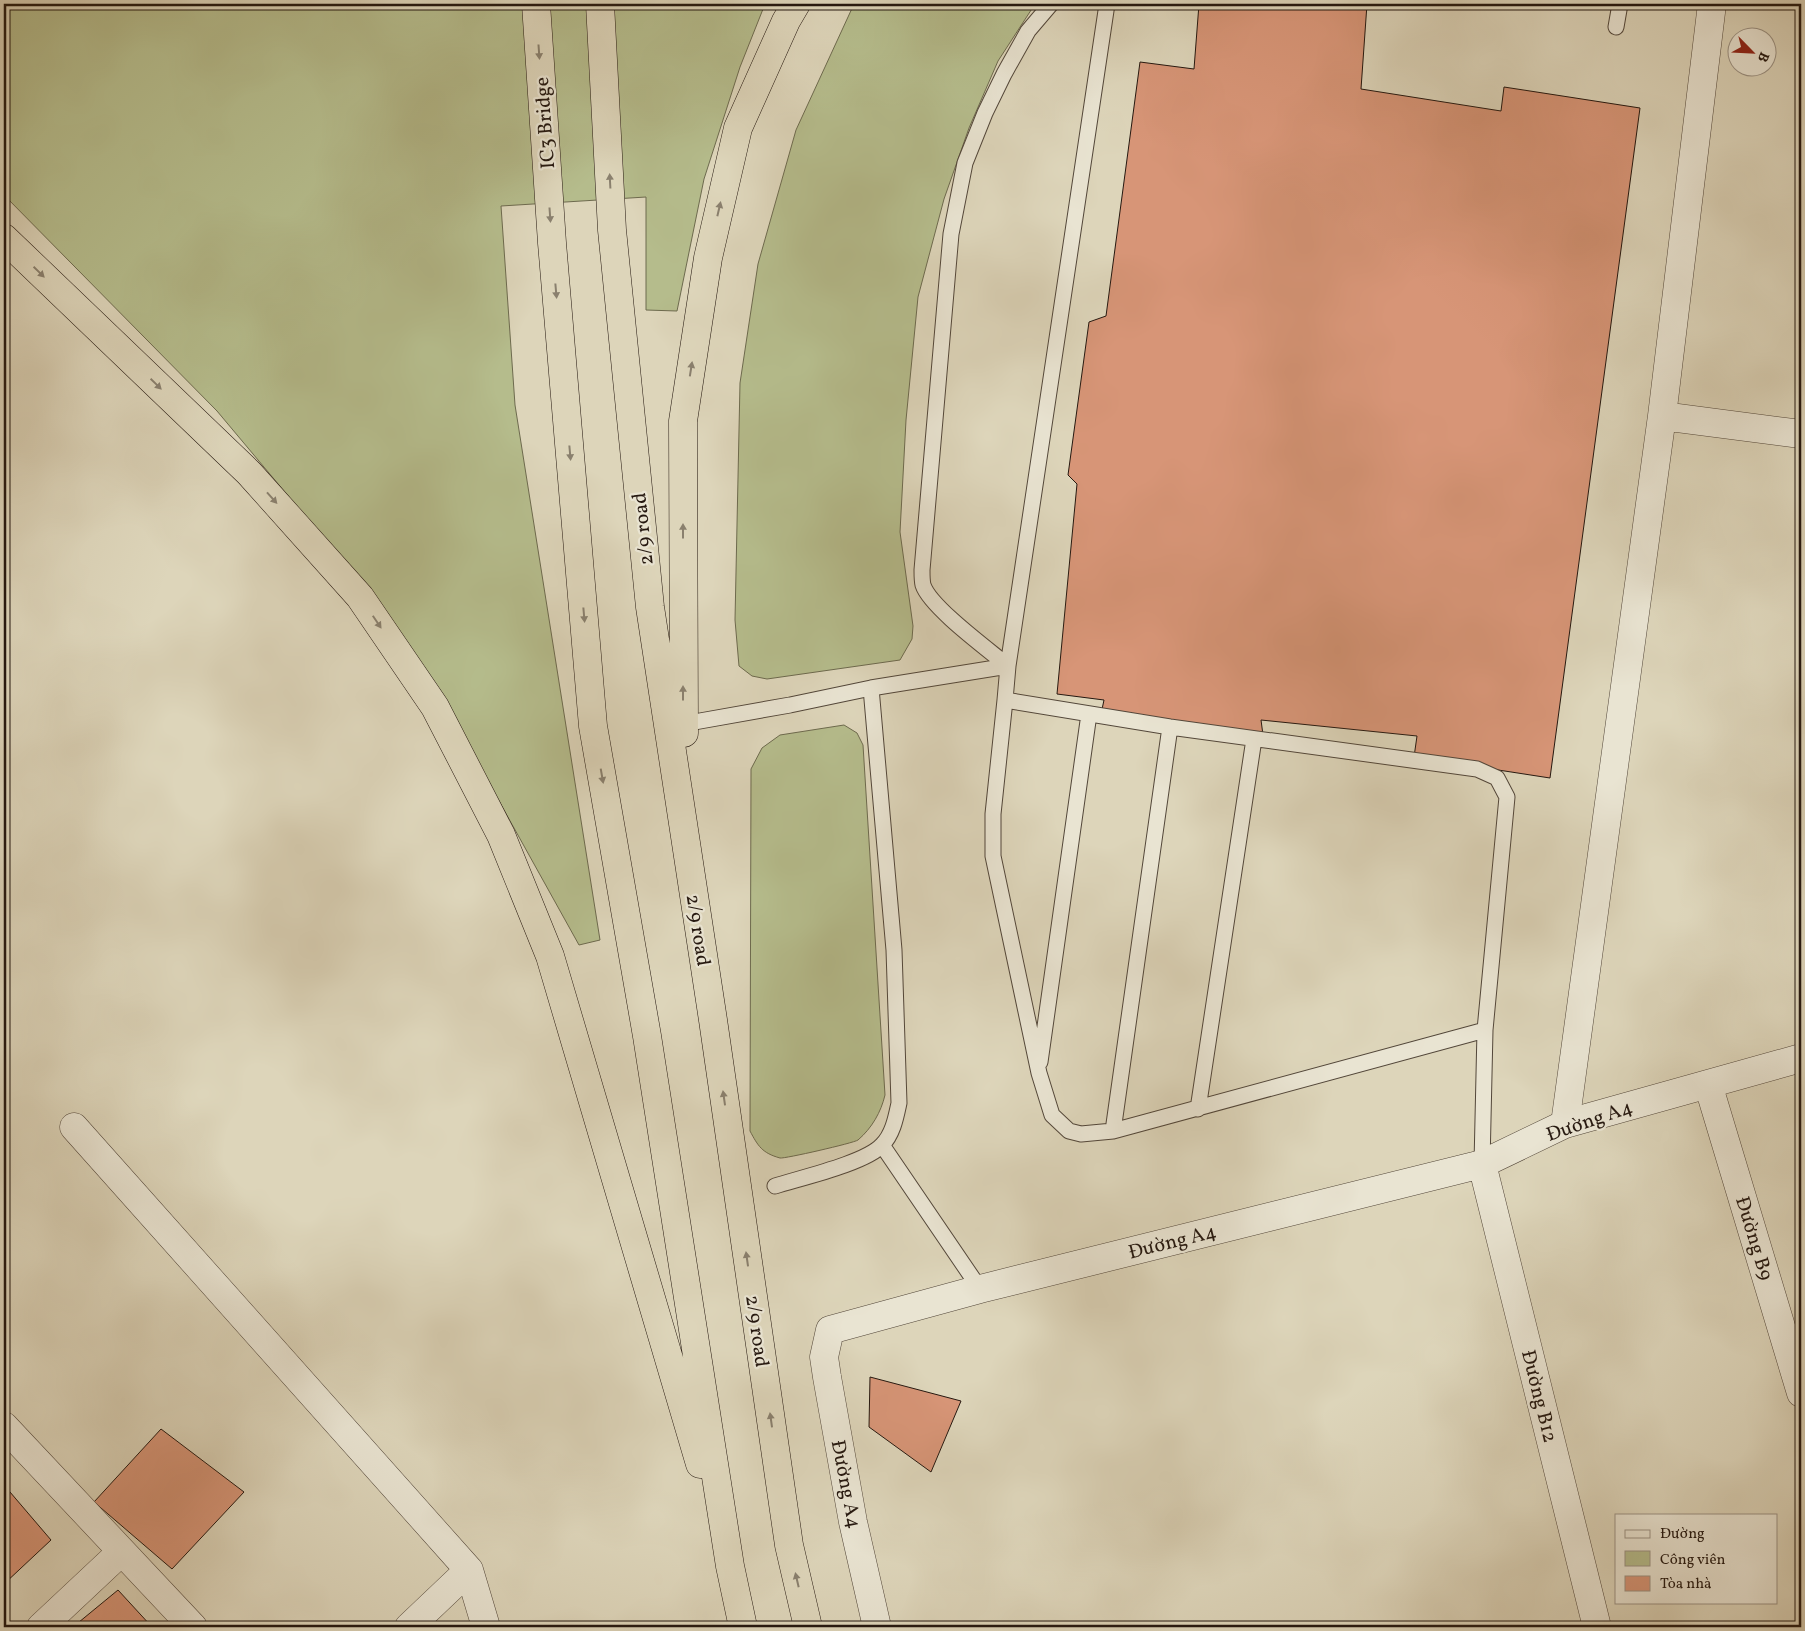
<svg xmlns="http://www.w3.org/2000/svg" width="1805" height="1631" font-family="Vollkorn,serif">
	<style>
		.green { fill: #b5bc8c; stroke: #6d6a4e }
		.building { fill: #d79577; stroke: #251810 }
		.lines { fill: none; stroke-linecap: round; stroke-linejoin: round }
		.lane-casing { stroke: #53473a; stroke-width: 17 }
		.street-casing { stroke: #53473a; stroke-width: 29 }
		.highway-casing { stroke: #251810; stroke-width: 29 }
		.lane { stroke: #e9e4d2; stroke-width: 15 }
		.street { stroke: #e9e4d2; stroke-width: 28 }
		.highway { stroke: #ddd5ba; stroke-width: 28 }
		.oneway { fill: #8a806e }
		.labels { text-anchor: middle; stroke-width: 4.5; stroke-linejoin: round; paint-order: stroke }
		.street-label { font-size: 20px; fill: #251810; stroke: #e9e4d2 }
	</style>
	<rect width="100%" height="100%" fill="#ddd5ba"/>
	<filter id="stains"><feTurbulence type="fractalNoise" baseFrequency=".004" numOctaves="4"/><feColorMatrix values="0 0 0 0 .2 0 0 0 0 .09 0 0 0 0 .02 0 0 0 .5 -.17"/></filter>
	<radialGradient id="worn" r=".72"><stop offset=".6" stop-color="#630" stop-opacity="0"/><stop offset="1" stop-color="#630" stop-opacity=".3"/></radialGradient>
	<path class="green" d="M5,4H765L740,67L704,179L677,311L646,310V197L501,206L515,405L600,940L579,945L444,702L367,590L217,411L4,195V5Z
		M854,4H1035L998,61L969,128L944,199L918,297L906,420L900,532L913,626L912,639L900,660L767,679L752,676L739,666L735,620L740,383L758,264L796,130Z
		M844,725L857,733L863,745L885,1095C881,1112 872,1128 858,1140C854,1143 784,1159 780,1158C762,1153 758,1146 750,1131L751,769L762,748L780,735Z"/>
	<path class="building" d="M1199,4H1367L1361,89L1501,111L1504,87L1640,108L1550,778L1414,757L1417,736L1261,720L1263,735L1101,714L1104,700L1057,694L1077,484L1068,475L1089,322L1106,316L1140,62L1194,69Z
		M870,1377L961,1401L931,1472L869,1427Z
		M161,1429L244,1492L172,1569L94,1502Z
		M4,1485L51,1540L4,1584Z
		M118,1590L152,1627H73Z"/>
	<g class="lines">
		<defs>
			<path id="lane" d="M1107,4L1008,666L1005,700L1170,727L1477,769L1497,778L1507,797L1485,1030L1482,1164
				M1616,27L1620,4
				M1008,666C989,650 930,607 923,585C922,581 922,575 922,570L951,234L965,163L985,113L1004,74L1028,31L1051,4
				M1005,700L993,814V856L1039,1073L1052,1115L1069,1131L1081,1134L1113,1131L1485,1030
				M683,724L790,705L871,688L1008,666
				M1040,1062L1089,714
				M1198,1109L1254,739
				M1113,1131L1170,727
				M882,1145L980,1289
				M775,1186C800,1178 866,1163 882,1145C893,1134 896,1117 899,1103L894,950L871,688"/>
			<path id="street" d="M1662,416L1801,434
				M1708,1084L1801,1393
				M1565,1124L1662,416L1712,4
				M74,1127L469,1570L486,1627
				M1482,1164L1597,1627
				M4,1426L193,1627
				M41,1627L121,1552
				M409,1627L469,1570
				M877,1627L853,1522L827,1377L824,1357L830,1330L980,1289L1482,1164L1565,1124L1801,1058"/>
			<path id="highway" d="M536,4L552,243L593,726L647,1036L730,1566L743,1627
				M600,4L612,230L650,607L713,1020L789,1545L808,1627
				M4,238L249,473L360,597L435,707L501,835L550,956L700,1464
				M684,733L683,421L708,258L738,128L786,21L796,4"/>
		</defs>
		<use href="#lane" class="lane-casing"/>
		<use href="#street" class="street-casing"/>
		<use href="#highway" class="highway-casing"/>
		<use href="#lane" class="lane"/>
		<use href="#street" class="street"/>
		<use href="#highway" class="highway"/>
	</g>
	<defs><path id="oneway-solid" d="M-6-.8H1V-3.2L6.5 0L1 3.2V.8H-6Z" transform="scale(1.25)"/></defs>
	<g class="oneway">
		<use href="#oneway-solid" transform="translate(539 52) rotate(86)"/>
		<use href="#oneway-solid" transform="translate(610 181) rotate(-93)"/>
		<use href="#oneway-solid" transform="translate(719 209) rotate(-77)"/>
		<use href="#oneway-solid" transform="translate(550 215) rotate(86)"/>
		<use href="#oneway-solid" transform="translate(39 272) rotate(44)"/>
		<use href="#oneway-solid" transform="translate(556 291) rotate(85)"/>
		<use href="#oneway-solid" transform="translate(691 369) rotate(-81)"/>
		<use href="#oneway-solid" transform="translate(156 384) rotate(44)"/>
		<use href="#oneway-solid" transform="translate(570 453) rotate(85)"/>
		<use href="#oneway-solid" transform="translate(272 498) rotate(48)"/>
		<use href="#oneway-solid" transform="translate(683 531) rotate(-90)"/>
		<use href="#oneway-solid" transform="translate(584 615) rotate(85)"/>
		<use href="#oneway-solid" transform="translate(377 622) rotate(56)"/>
		<use href="#oneway-solid" transform="translate(683 693) rotate(-90)"/>
		<use href="#oneway-solid" transform="translate(602 776) rotate(80)"/>
		<use href="#oneway-solid" transform="translate(724 1098) rotate(-98)"/>
		<use href="#oneway-solid" transform="translate(747 1259) rotate(-98)"/>
		<use href="#oneway-solid" transform="translate(771 1420) rotate(-98)"/>
		<use href="#oneway-solid" transform="translate(797 1580) rotate(-103)"/>
	</g>
	<g class="labels">
		<g class="street-label">
			<text transform="translate(544 123) rotate(-94)" y="7">IC3 Bridge</text>
			<text transform="translate(642 529) rotate(-96)" y="7">2/9 road</text>
			<text transform="translate(699 930) rotate(81)" y="7">2/9 road</text>
			<text transform="translate(1589 1120) rotate(-19)" y="7">Đường A4</text>
			<text transform="translate(1755 1238) rotate(73)" y="7">Đường B9</text>
			<text transform="translate(1172 1241) rotate(-14)" y="7">Đường A4</text>
			<text transform="translate(758 1331) rotate(82)" y="7">2/9 road</text>
			<text transform="translate(1540 1396) rotate(76)" y="7">Đường B12</text>
			<text transform="translate(847 1484) rotate(79)" y="7">Đường A4</text>
		</g>
	</g>
	<rect width="1805" height="1631" fill="none" stroke="#ddd5ba" stroke-width="20"/>
	<rect x="5" y="5" width="1795" height="1621" fill="none" stroke="#251810" stroke-width="2.5"/>
	<rect x="10" y="10" width="1785" height="1611" fill="none" stroke="#251810"/>
	<rect x="1615" y="1514" width="162" height="90" fill="#e9e4d2" stroke="#9b9284"/>
	<rect x="1625" y="1530" width="25" height="8" fill="#e9e4d2" stroke="#9b9284"/>
	<text x="1660" y="1538" font-size="15" fill="#251810">Đường</text>
	<rect x="1625" y="1551" width="25" height="15" fill="#b5bc8c" stroke="#9b9284"/>
	<text x="1660" y="1564" font-size="15" fill="#251810">Công viên</text>
	<rect x="1625" y="1576" width="25" height="15" fill="#d79577" stroke="#9b9284"/>
	<text x="1660" y="1588" font-size="15" fill="#251810">Tòa nhà</text>
	<g transform="translate(1752 52) rotate(114)"><circle r="24" fill="#e9e4d2" stroke="#9b9284"/>
	<path d="M0-4L9 19L0 12L-9 19Z" fill="#8f2418"/>
	<text y="-8" font-size="14" font-weight="bold" text-anchor="middle" fill="#251810">B</text>
	</g>
	<rect width="100%" height="100%" filter="url(#stains)"/>
	<rect width="100%" height="100%" fill="url(#worn)"/>
</svg>
